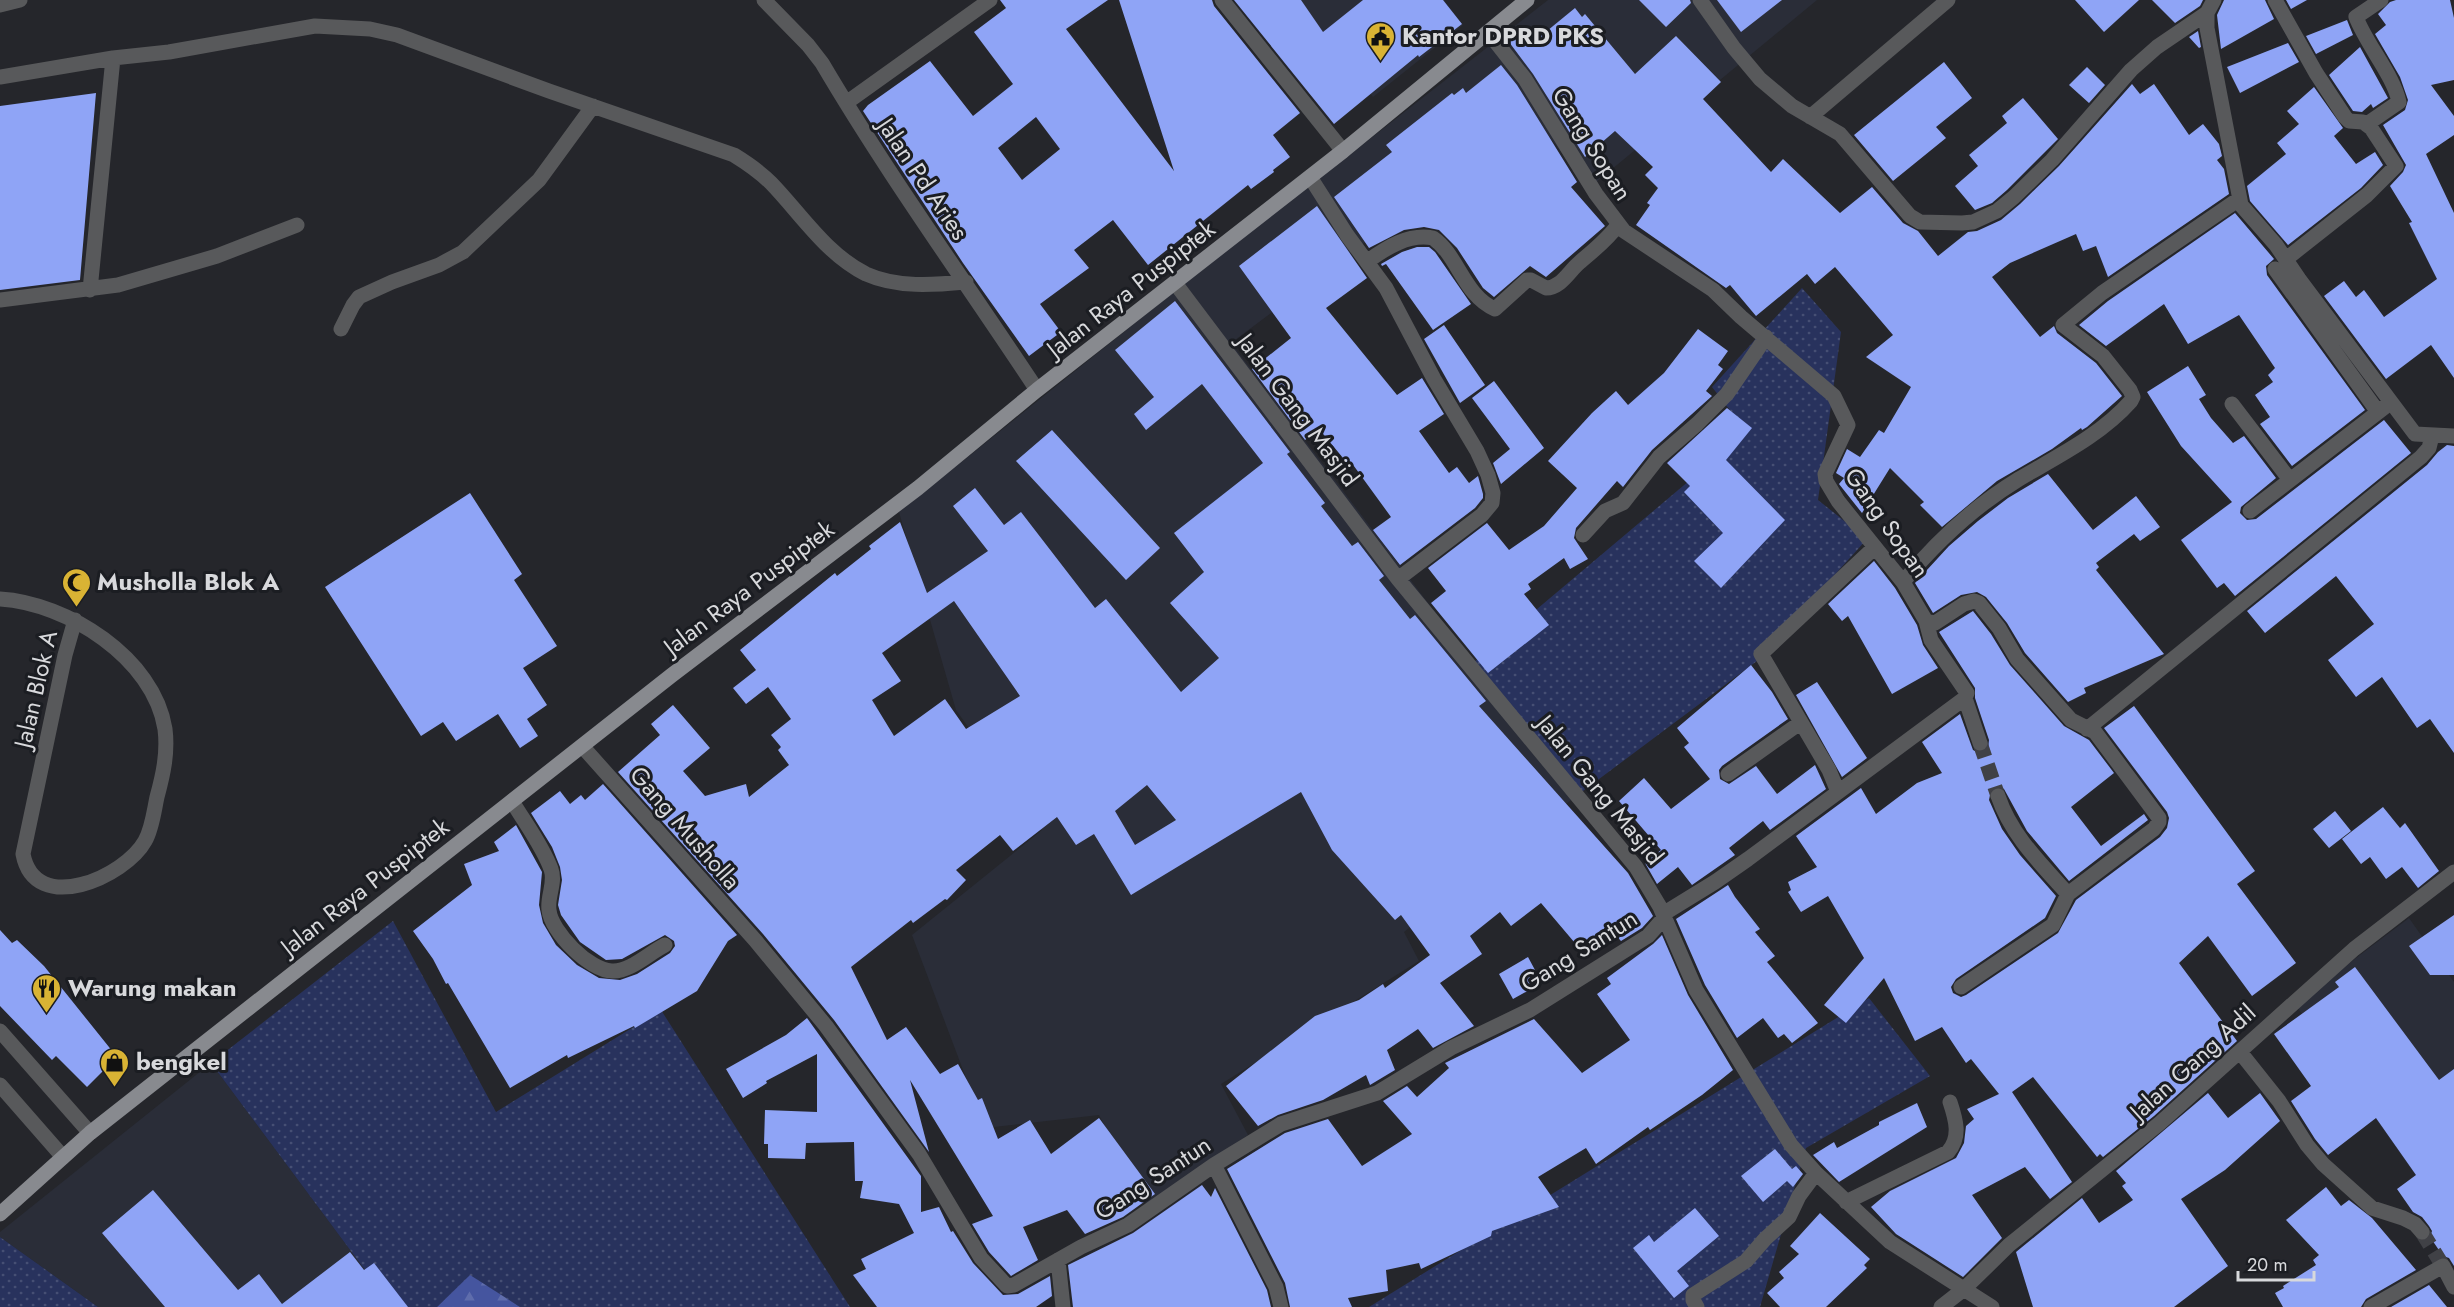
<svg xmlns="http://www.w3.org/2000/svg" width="2454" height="1307" font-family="Jost,sans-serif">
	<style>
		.built { fill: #2a2d38 }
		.grass { fill: url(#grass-dots) }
		.forest { fill: url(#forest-firs) }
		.building { fill: #8fa4f6; fill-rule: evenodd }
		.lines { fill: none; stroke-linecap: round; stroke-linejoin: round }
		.minor-tunnel { stroke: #404146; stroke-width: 15; stroke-dasharray: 15 8; stroke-linecap: butt }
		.minor { stroke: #58595b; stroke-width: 15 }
		.primary { stroke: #888a8f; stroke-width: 15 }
		.labels { text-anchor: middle; stroke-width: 6; stroke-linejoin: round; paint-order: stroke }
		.poi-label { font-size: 24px; font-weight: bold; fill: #d8d9dc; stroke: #1b1d22; text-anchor: start }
		.street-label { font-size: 24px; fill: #d8d9dc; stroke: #1b1d22 }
	</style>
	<defs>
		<pattern id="grass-dots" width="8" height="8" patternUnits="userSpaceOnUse" patternTransform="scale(1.5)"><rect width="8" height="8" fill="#28325d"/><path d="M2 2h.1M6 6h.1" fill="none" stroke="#464f74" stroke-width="1.8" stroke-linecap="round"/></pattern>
		<pattern id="forest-firs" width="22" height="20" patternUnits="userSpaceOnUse" patternTransform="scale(1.5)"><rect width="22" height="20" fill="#45559f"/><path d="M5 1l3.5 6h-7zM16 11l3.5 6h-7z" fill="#5f6dac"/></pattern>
	</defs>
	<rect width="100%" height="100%" fill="#25262b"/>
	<path class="built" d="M1296,0H1444L1463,25L1373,97Z
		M1548,0H1817L1589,188L1533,116L1231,343L1575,797L1404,932L1419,961L1221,1084L1248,1135L1147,1204L1099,1115L985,1128L912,935L1042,830L956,710L899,512L1185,283Z
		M2409,918L2454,982V1144L2416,1176L2297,1007L2352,961Z
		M211,1063L362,1266L400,1307H98L0,1237V1232Z"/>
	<path class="grass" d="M1802,288L1841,332L1818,500L1867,539L1757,661L1575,797L1473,663L1747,432L1712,387Z
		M393,921L496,1112L661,1010L850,1307H520L470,1276L437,1307H400L362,1266L211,1063Z
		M1869,998L1930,1076L1806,1148L1760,1307H1369Z
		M0,1237L98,1307H0Z"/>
	<path class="forest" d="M470,1275L520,1307H437Z"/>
	<path class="building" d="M1000,0H1108L1066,29L1174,171L1119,0H1212L1214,6L1300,113L1273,135L1290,157L1273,170L1274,172L1251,189L1248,185L1148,265L1113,220L1074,250L1089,268L1040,304L1061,332L1029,356L963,263L863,111L868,105L930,61L973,116L1013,84L974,32L1006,8ZM1036,117L1060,149L1022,180L998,148Z
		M1234,0H1301L1323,32L1363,0H1443L1462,24L1419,57L1418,55L1334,124Z
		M1639,0H1690L1691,3L1666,27Z
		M1717,0H1782L1741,32Z
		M2075,0H2139L2104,32Z
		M2152,0H2203L2200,6L2175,23Z
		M2224,0H2265L2274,19L2221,49L2217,15Z
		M2286,0H2307L2291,9Z
		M2396,0H2450L2454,18V80L2431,85L2454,116V135L2426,154L2454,213V378L2431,345L2386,379L2324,296L2344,281L2356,297L2364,290L2384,317L2437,279L2409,223L2412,222L2390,186L2403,172L2406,165L2383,125L2405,110L2408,100L2400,77L2375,34L2386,25L2378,14L2390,2Z
		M1575,8L1582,17L1585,14L1635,74L1676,36L1721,82L1703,99L1771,172L1783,159L1840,213L1872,187L1903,223L1918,231L1938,256L1968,232L1977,231L2001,220L2020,204L2059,166L2132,84L2140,94L2154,84L2189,135L2203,124L2219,144L2222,156L2217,160L2224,169L2229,194L2108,277L2096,246L2083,251L2076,234L2010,263L1992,277L2040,337L2054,326L2057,333L2096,363L2122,396L2087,427L2082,430L2081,428L2052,449L1997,481L1942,527L1920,505L1924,502L1890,468L1862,513L1839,484L1844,478L1836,473L1847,449L1860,457L1879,430L1884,433L1911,387L1866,357L1893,335L1835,267L1815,284L1807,274L1756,316L1730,285L1726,288L1636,225L1650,205L1647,203L1658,188L1645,175L1653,167L1615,131L1585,157L1533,74L1509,42L1527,28L1536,40Z
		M2347,20L2353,35L2316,54L2306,36Z
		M2198,31L2201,47L2199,48L2189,37Z
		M2288,43L2299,62L2240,93L2227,67Z
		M2360,47L2388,98L2373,108L2371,104L2362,112L2353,111L2329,75Z
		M1944,62L1972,98L1936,127L1946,138L1893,181L1854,135Z
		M1501,65L1517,85L1577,182L1571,187L1605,226L1546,277L1530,266L1494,297L1483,288L1457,248L1439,230L1424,227L1404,230L1369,248L1334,197L1392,152L1386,145L1452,93L1454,95L1463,88L1466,93Z
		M2087,67L2105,85L2089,103L2069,85Z
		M2314,87L2343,128L2334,136L2356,164L2375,152L2383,165L2361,188L2288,245L2250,201L2247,186L2286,154L2277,143L2299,124L2287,111Z
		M96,93L80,280L0,290V106Z
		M2023,98L2058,139L2007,190L1992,203L1975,210L1955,186L1978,166L1969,155L2007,123L2002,116Z
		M1317,206L1367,278L1326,308L1397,395L1422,378L1444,414L1419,431L1449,473L1457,467L1469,483L1478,476L1483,494V498L1475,508L1400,565L1373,530L1391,517L1351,462L1348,464L1319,429L1305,440L1252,369L1291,338L1239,266Z
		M2235,213L2274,259L2266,266L2267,275L2365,410L2292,466L2260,424L2270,417L2255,395L2273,382L2268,375L2275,368L2239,315L2188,344L2164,304L2106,346L2079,325L2108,301Z
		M1417,247H1429L1435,252L1471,304L1433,330L1386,264L1382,266L1381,264L1402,252Z
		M1175,301L1290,452L1287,454L1325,503L1321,506L1352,546L1358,542L1384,576L1379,580L1410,619L1415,615L1486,701L1479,706L1628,873L1653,916L1642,928L1621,941L1607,926L1580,949L1541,903L1511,926L1500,912L1470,936L1482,954L1440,983L1474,1026L1433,1048L1418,1029L1387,1050L1395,1070L1370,1085L1366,1075L1323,1100L1278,1115L1258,1126L1226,1086L1315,1016L1359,1000L1383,984L1385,988L1430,955L1401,915L1395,920L1332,850L1301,792L1131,895L1094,834L1076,845L1057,817L1013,851L1000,835L956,870L966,880L947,900L945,899L913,923L911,920L851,967L887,1040L906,1027L940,1074L958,1064L978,1100L982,1098L998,1139L1030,1120L1051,1154L1099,1118L1155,1194L1123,1217L1085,1234L1067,1210L1023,1227L1038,1260L1011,1276L989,1252L972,1224L993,1216L910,1080L929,1152L834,1020L763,934L618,772L660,735L651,724L673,705L710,748L683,771L705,796L746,784L749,797L789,765L778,750L781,747L771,735L791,719L768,687L746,704L733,688L756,670L740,650L835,573L837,576L871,549L869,546L900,522L927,593L988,551L953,506L975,488L1004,525L1021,512L1095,608L1106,599L1181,692L1219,658L1170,603L1204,572L1174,533L1263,463L1202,384L1146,430L1134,414L1154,397L1115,350ZM954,601L1020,696L966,729L945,699L894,736L872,700L901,681L882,653ZM1147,785L1176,820L1135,845L1115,811Z
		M1444,325L1485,385L1460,403L1424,339Z
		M1698,329L1728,351L1718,365L1723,369L1706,391L1712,396L1652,450L1623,487L1617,481L1576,528L1574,538L1588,559L1570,569L1564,558L1528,584L1531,589L1524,594L1549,625L1488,673L1431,603L1446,591L1428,568L1487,523L1509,550L1544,526L1577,488L1548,461L1592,413L1616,391L1628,405L1664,373Z
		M2188,366L2206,395L2199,399L2211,418L2233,443L2244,436L2276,478L2241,507L2240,513L2247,520L2256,519L2384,420L2411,453L2235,596L2224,583L2217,588L2181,540L2232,502L2181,446L2147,392Z
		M1494,381L1544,448L1501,484L1493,463L1510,449L1472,398Z
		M1727,408L1752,428L1726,460L1785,520L1721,588L1694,561L1723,533L1684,492L1690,486L1667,463Z
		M1052,430L1160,548L1126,580L1016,461Z
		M2447,445L2454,446V753L2430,719L2417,728L2382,677L2356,697L2328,660L2374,624L2336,576L2265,633L2247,611L2427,465L2438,452Z
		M2048,474L2093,530L2136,496L2160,527L2140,541L2134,534L2096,563L2099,567L2096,570L2164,654L2084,688L2086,693L2068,702L2025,653L2007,623L1986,597L1977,592L1961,595L1933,613L1915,583L1949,546L1978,521L2008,498Z
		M470,493L522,574L514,580L557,646L523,668L547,705L527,719L538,736L520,748L498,714L456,741L443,722L421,736L325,587Z
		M1874,561L1895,588L1917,625L1923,645L1938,668L1892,694L1848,616L1842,621L1828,604Z
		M1973,611L1991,634L2010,665L2064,726L2089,740L2114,773L2071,807L2101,846L2144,814L2148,820L2069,881L2027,831L2004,789L1999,786L1991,790L1989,800L2002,829L2020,855L2056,896L2045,918L1956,979L1951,987L1953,993L1961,997L1966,995L2058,933L2076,900L2160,837L2167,828L2169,818L2167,812L2104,728L2134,706L2255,871L2237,884L2296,963L2252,996L2208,936L2179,963L2237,1041L2154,1116L2103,1157L2100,1154L2097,1157L2033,1077L2012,1092L2072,1182L2050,1199L2025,1167L1972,1195L2002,1238L1963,1277L1896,1234L1871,1207L1890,1191L1956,1158L1964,1143L1966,1126L1974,1119L1967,1109L1999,1094L1971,1059L1966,1063L1942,1027L1915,1041L1884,978L1846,1023L1824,1005L1864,958L1828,896L1801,912L1788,892L1791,890L1788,882L1817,867L1796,836L1861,788L1876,814L1917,783L1942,773L1922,742L1960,714L1973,750L1979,753L1988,749L1989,740L1975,698V688L1939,632Z
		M1751,665L1772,692L1788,719L1722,766L1719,770L1720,779L1729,784L1756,766L1777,794L1815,765L1826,789L1770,830L1763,821L1729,848L1735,855L1692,885L1678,867L1657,884L1645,863L1661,850L1619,801L1644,778L1671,809L1710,779L1684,747L1689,743L1677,728Z
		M1817,682L1867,758L1842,777L1796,695Z
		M603,784L737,935L728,941L697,991L635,1028L634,1026L568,1058L567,1055L510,1088L448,983L446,984L433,959L413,931L472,885L464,864L499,851L494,842L516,825L542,872L539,905L543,923L556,945L577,965L599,978L620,980L637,974L670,953L675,946L674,941L665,935L622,959L606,960L580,942L561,915L558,905L562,880L560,867L552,847L531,813L560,791L570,804L581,795L585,800Z
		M2383,807L2400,828L2405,823L2439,871L2418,888L2402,867L2386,879L2370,857L2361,864L2342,839Z
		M2335,811L2351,831L2329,848L2313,829Z
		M1728,885L1735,897L1760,929L1755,932L1775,956L1767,962L1818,1023L1792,1043L1784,1034L1778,1038L1763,1018L1737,1038L1705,985L1676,919Z
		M2454,915V975H2430L2409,946Z
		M0,930L12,943L17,940L44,966L117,1057L87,1087L56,1056L52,1060L0,1006Z
		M1662,935L1688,995L1733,1070L1702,1095L1650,1130L1648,1127L1596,1164L1586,1148L1538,1177L1559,1207L1492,1231L1491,1236L1421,1269L1419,1263L1386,1270L1388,1291L1348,1298L1352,1307H1290L1285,1283L1227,1169L1285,1133L1328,1119L1362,1166L1412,1134L1383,1101L1407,1086L1417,1097L1449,1068L1445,1063L1534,1019L1582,1073L1630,1040L1597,994L1611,984L1607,978L1653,944Z
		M1528,957L1542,983L1513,999L1499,974Z
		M2355,967L2439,1080L2454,1069V1266L2449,1258L2443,1256L2430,1237L2432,1231L2429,1226L2422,1217L2413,1212L2397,1189L2416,1175L2376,1118L2328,1155L2315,1139L2291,1101L2311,1086L2274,1034L2339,987L2335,982Z
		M807,1018L921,1176V1212L939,1207L951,1232L953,1231L973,1263L1003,1295L1018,1294L1050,1276L1052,1296L1036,1307H877L853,1275L866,1269L861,1259L914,1233L899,1204L860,1198L863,1181H855L854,1142L806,1143L805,1159L768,1158V1144H764L765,1110L817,1112V1054L766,1081L767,1083L743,1098L726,1069L786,1035Z
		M2208,1093L2228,1118L2260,1093L2280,1121L2225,1170L2181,1199L2228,1266L2174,1307H2033L2016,1252L2082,1198L2099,1223L2133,1200L2122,1186L2126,1183L2116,1171Z
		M1917,1103L1927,1127L1839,1182L1813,1155L1834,1142L1837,1148L1879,1125V1122Z
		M1775,1149L1792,1169L1796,1166L1803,1174L1793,1187L1787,1181L1763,1202L1741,1176Z
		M1202,1185L1211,1197L1215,1188L1267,1290L1271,1307H1073L1068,1265L1133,1233Z
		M2326,1187L2341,1206L2349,1200L2372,1218L2416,1270L2366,1299L2361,1307H2283L2275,1293L2284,1288L2283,1286L2316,1265L2313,1260L2319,1255L2286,1220Z
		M153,1190L238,1290L259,1274L282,1304L350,1252L364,1270L374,1263L408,1307H165L102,1233Z
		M1695,1208L1719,1236L1677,1271L1689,1286L1674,1298L1633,1248L1649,1235L1654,1242Z
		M1820,1213L1870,1259L1864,1265L1867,1268L1826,1307H1780L1767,1293L1784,1278L1779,1272L1799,1254L1790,1246Z
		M2429,1285L2447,1307H2391Z"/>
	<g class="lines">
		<path class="minor-tunnel" d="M1980,743L1998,796
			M2422,1232L2443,1266"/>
		<path class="minor" d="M764,0L808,45L822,63C888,175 965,281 1037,390
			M1222,0L1343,151
			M1700,0L1734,48L1760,79L1792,106L1840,134L1910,216L1920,222L1962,223L1973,222L1997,211L2014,197L2052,160L2131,70L2157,47L2207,13
			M2214,0L2207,13V28L2241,205L2276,245L2299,279L2415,434L2454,436
			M2275,0L2316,73L2345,117L2349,121L2363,122L2371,128L2396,166L2367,195L2286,259
			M0,5L20,0
			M1488,32L1525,79L1596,194L1624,231L1713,290L1741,317L1834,396L1848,425L1825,474L1826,481L1838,501L1903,582L1926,621L1931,640L1967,693L1965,698L1748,859L1715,882L1663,914
			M113,58L169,52L315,26L370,29L397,35L549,91L734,155C747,163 760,172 771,183C801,214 826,254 866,274C897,288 934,285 966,282
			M0,77L113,58L90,290
			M846,103L990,0
			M1810,117L1948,0
			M2367,124L2399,102C2394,76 2366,44 2356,17L2381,0
			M1310,177L1347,235L1386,288L1434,379L1477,451L1488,475L1493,493L1492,503L1482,515L1398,579
			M1368,261C1386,248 1409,233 1433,238C1458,255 1464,296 1495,309L1527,280H1531L1546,288C1561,288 1569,271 1580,262C1594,250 1607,240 1618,225
			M2275,269L2378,412
			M1175,283L1398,579L1636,867L1660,907L1696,990L1791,1145L1816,1173L1890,1242L1992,1307
			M0,300L118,285L217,256L297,225
			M341,329L353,305L359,297L392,282L439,265L463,252L539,180L593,106
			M2232,404L2290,480
			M2250,511L2390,403
			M1583,535L1605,511L1623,503L1659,457L1697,424L1727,394L1766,337
			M1903,582C1935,543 1975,506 2019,479C2058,456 2101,435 2131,401L2133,397L2130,390L2103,356L2063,325L2102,293L2239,199
			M0,599C67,603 154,658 165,729C168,753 163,775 157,797C154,811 152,829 145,841C125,877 35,917 23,854L65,655L75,620
			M1926,621L1935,623L1964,604L1974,601L1979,603L1999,628L2017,659L2071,720L2095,732L2159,818V822L2154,829L2068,894L2053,925L1961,987
			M1965,698L1980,743
			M2087,729L2421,457L2429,448L2432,436
			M582,746L755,940L826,1026L919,1154L981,1258L1007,1286L1014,1285L1081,1247L1128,1225L1214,1165L1281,1124L1377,1093L1451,1048L1530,1010L1648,936L1664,918
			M1728,774L1800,723
			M1838,792L1829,770L1761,654L1875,547
			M1998,796C2011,835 2041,864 2068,894
			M512,801C525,823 542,845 551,869C556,883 547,896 549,910C551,932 590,971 612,971C630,972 649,953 665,945
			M0,1031L90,1133
			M2240,1052L2279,1101L2307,1145L2323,1164L2372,1208L2403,1218L2415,1224L2422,1232
			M0,1085L63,1157
			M1214,1165L1276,1287L1281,1307
			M1846,1202L1948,1152C1961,1137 1956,1120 1950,1102
			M1058,1260L1063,1307
			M1697,1307L1693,1300V1295L1746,1261L1765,1239L1789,1217L1799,1196L1816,1173
			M1941,1307L1964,1289L2009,1245L2160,1123L2354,949L2454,872
			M2371,1307L2443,1266L2454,1287"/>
		<path class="primary" d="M0,1214L90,1133L672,675L918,488L1037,390L1343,151L1527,0"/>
	</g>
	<defs>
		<symbol id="civic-pin" viewBox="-11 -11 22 30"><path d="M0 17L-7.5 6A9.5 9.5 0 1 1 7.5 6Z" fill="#d9b334" stroke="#1b1d22"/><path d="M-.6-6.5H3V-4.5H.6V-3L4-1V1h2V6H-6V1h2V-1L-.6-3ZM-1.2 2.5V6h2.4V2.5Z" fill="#111"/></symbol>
		<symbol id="mosque-pin" viewBox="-11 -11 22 30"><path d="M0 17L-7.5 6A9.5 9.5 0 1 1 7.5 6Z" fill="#d9b334" stroke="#1b1d22"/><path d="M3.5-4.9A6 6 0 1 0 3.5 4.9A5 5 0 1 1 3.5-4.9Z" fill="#111"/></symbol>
		<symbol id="restaurant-pin" viewBox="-11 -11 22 30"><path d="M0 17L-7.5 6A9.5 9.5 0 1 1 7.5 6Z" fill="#d9b334" stroke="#1b1d22"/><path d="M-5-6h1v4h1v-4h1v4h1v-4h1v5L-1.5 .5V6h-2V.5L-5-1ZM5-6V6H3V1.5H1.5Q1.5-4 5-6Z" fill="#111"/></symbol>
		<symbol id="shop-pin" viewBox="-11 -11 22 30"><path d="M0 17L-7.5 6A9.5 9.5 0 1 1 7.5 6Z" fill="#d9b334" stroke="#1b1d22"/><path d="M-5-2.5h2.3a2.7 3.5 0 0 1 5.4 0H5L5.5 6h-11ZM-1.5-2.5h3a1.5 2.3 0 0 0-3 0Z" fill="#111"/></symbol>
	</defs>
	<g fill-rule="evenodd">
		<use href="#civic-pin" x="1364" y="20" width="33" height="45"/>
		<use href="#mosque-pin" x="60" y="566" width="33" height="45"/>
		<use href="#restaurant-pin" x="30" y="972" width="33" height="45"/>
		<use href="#shop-pin" x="98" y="1046" width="33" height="45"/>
	</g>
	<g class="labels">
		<g class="poi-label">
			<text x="1402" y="44">Kantor DPRD PKS</text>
			<text x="97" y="590">Musholla Blok A</text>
			<text x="68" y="996">Warung makan</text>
			<text x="136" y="1070">bengkel</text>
		</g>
		<g class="street-label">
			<text transform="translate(1592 144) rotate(58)" y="8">Gang Sopan</text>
			<text transform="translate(923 179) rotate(56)" y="8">Jalan Pd Aries</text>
			<text transform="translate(1131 289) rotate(-38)" y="8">Jalan Raya Puspiptek</text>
			<text transform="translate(1298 410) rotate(53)" y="8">Jalan Gang Masjid</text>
			<text transform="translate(1887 523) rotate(55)" y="8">Gang Sopan</text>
			<text transform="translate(749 588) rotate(-37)" y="8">Jalan Raya Puspiptek</text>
			<text transform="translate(36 689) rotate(-77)" y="8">Jalan Blok A</text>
			<text transform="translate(1600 790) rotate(51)" y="8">Jalan Gang Masjid</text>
			<text transform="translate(685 828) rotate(49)" y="8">Gang Musholla</text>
			<text transform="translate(365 887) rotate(-38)" y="8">Jalan Raya Puspiptek</text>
			<text transform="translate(1579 951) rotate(-32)" y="8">Gang Santun</text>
			<text transform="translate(2193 1062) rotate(-42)" y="8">Jalan Gang Adil</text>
			<text transform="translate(1153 1178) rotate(-33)" y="8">Gang Santun</text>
		</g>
	</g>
	<path d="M2238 1271v9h76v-9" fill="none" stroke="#d8d9dc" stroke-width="3"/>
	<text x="2247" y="1271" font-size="18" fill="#d8d9dc" stroke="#1b1d22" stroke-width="4.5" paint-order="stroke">20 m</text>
</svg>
